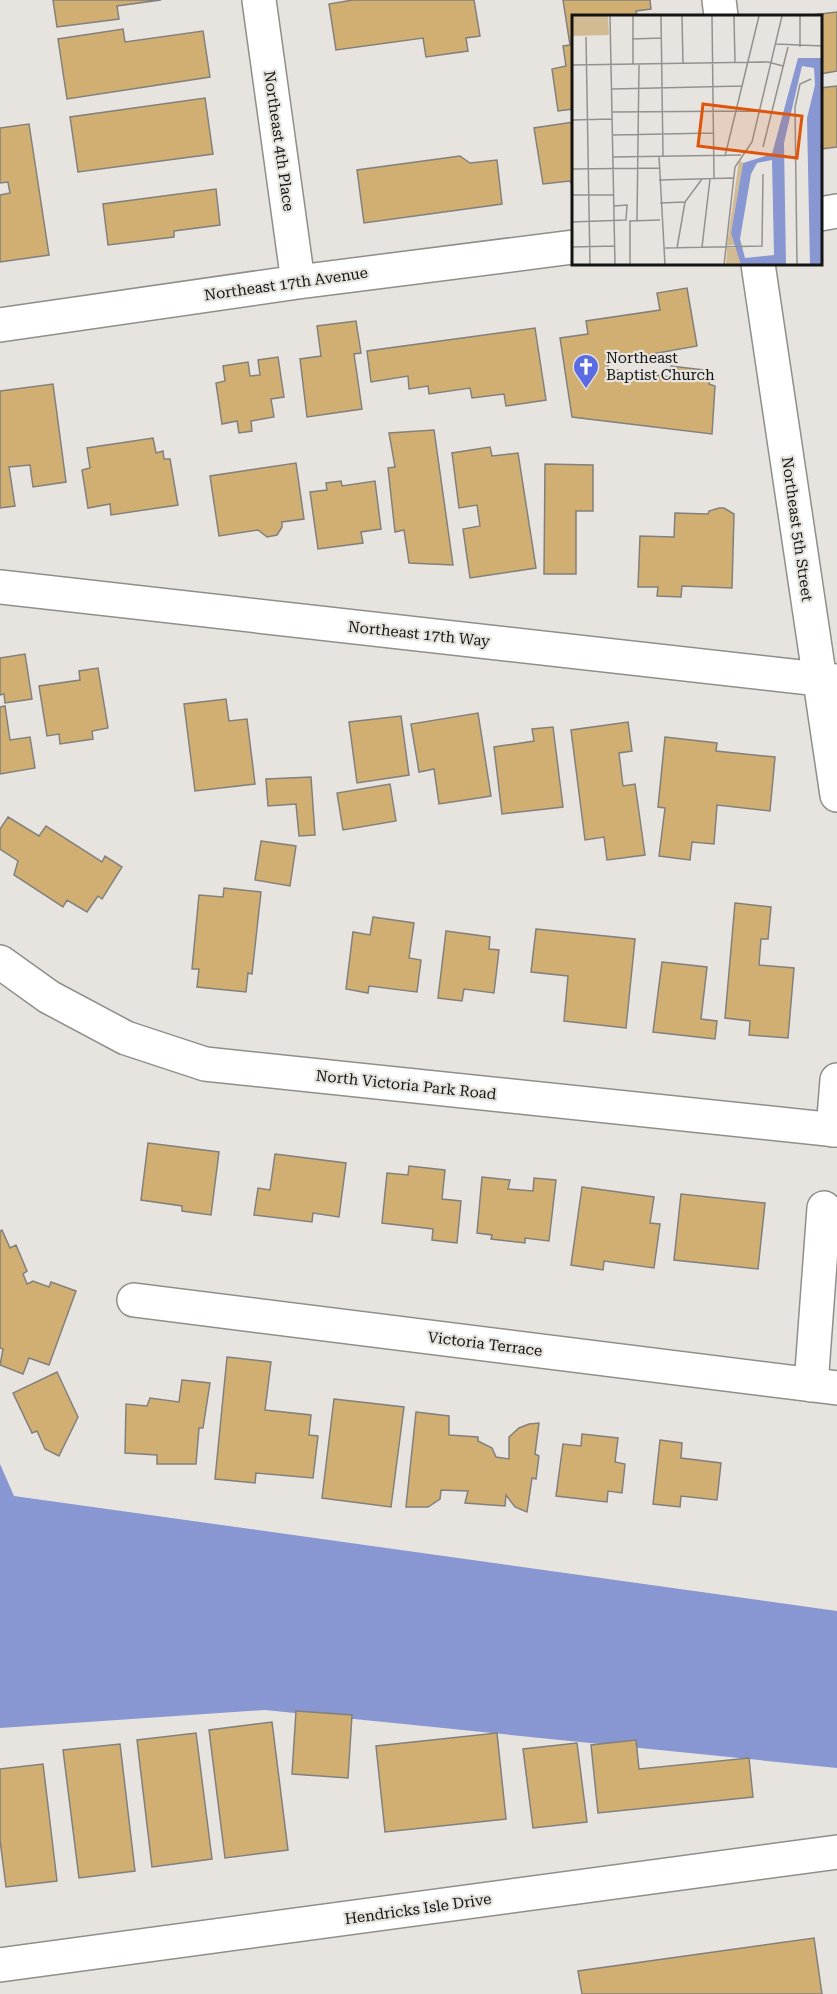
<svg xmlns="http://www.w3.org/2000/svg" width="837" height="1994" font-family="'Roboto Serif',serif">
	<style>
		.water { fill: #8896d1 }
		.building { fill: #d1af72; stroke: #82807c; stroke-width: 1.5 }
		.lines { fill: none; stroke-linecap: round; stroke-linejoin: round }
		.street-casing { stroke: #908e8a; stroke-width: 36 }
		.secondary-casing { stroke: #908e8a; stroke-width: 36 }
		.street { stroke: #fff; stroke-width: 33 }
		.secondary { stroke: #fff; stroke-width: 33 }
		.labels { text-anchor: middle; stroke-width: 4.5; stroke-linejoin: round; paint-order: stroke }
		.street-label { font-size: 15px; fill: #141412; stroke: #e7e4e0 }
		.poi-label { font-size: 15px; fill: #141412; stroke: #e7e4e0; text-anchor: start }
		.inset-road { fill: none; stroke: #93918e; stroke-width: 1.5 }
		.view { fill: #dd560c; fill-opacity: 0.15; stroke: #dd560c; stroke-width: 3 }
		.inset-edge { fill: none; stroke: #141412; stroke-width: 3 }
	</style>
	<rect width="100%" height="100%" fill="#e7e4e0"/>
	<path class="water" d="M0,1464L14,1496L837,1611V1768L265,1710L0,1728Z"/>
	<path class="building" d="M53,0H161L117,6L119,19L57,27Z
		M353,0H474L480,36L466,38L468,51L426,57L423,38L336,50L329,4Z
		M563,0H650L651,9L636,11L637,16H573V109L558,111L552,69L566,66L563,46L570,45Z
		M837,12V71L820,74V16H803Z
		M123,29L125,42L203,31L210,77L67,99L58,39Z
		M837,86V147L822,149L820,88Z
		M205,98L213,154L78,172L70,117Z
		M573,122V186L570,181L543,184L534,128Z
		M29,124L49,255L0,262V195L10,193L8,182L0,183V128Z
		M460,156L470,163L497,160L502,204L364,223L357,170Z
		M216,189L220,225L174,231V237L108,245L103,204Z
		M687,288L697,346L608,362V369L671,377V366L712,371L709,384L715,386L712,434L572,417L560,338L588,334L586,321L660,310L657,293Z
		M356,321L361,353L354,354L362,409L307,417L300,359L321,356L317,326Z
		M535,328L546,400L506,406L504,394L472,398L470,388L429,394L428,386L409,389L408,376L371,382L367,351Z
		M278,357L284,397L271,399L274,417L251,421L252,431L239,433L237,421L222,424L216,383L225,381L223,366L248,362L250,376L260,375L258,360Z
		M53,384L66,482L33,487L30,465L9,467L15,506L0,508V391Z
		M434,430L453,565L409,563L404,530L395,532L388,468L395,467L389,433Z
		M153,438L156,453L163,451L164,459H170L178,505L111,515L110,504L88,508L82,470L90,468L87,448Z
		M490,447L492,456L518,453L536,568L470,578L463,529L480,526L477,505L459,508L452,453Z
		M296,463L304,519L282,522V527L277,535L267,537L258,530L219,536L210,476Z
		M545,464L593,465V511H576V574H544Z
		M341,481L342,486L375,481L381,529L361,532L363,543L318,549L310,492L327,490L326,483Z
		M719,508H724L734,514L732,588L682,586L681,597L657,596L658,587H638L640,536L674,537L675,513L708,514L709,511Z
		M25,654L32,699L5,703L4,694L0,695V658Z
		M98,668L108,728L92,731L93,739L60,744L59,734L47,736L39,686L80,680L79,671Z
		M226,699L229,721L247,719L255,784L195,791L184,704Z
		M5,706L10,740L30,737L35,768L0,774V707Z
		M478,713L491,796L439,804L434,769L419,772L411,724Z
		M401,716L409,775L357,783L349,722Z
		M628,722L632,751L619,753L623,786L635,784L645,855L607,860L604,837L585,840L571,730Z
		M553,727L563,807L502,814L494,747L534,741L532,729Z
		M665,737L717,743L716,751L775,757L770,811L717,805L714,844L692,842L690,860L659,856L665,808L658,807Z
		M311,777L315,835L299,836L296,804L268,806L266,779Z
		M390,784L396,821L343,830L337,793Z
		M8,817L39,836L46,826L102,862L105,856L122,867L102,899L98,896L87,912L67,900L63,907L14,875L18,861L0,849V829Z
		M261,841L296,846L290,886L255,880Z
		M224,888L261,892L252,974L248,973L246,992L197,987L199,969H192L199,895L223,897Z
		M735,903L771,907L768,939H761L759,965L794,968L788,1038L749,1035L750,1021L725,1018Z
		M373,917L414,923L409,958L421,960L417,992L369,986L368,993L346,989L353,932L370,935Z
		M536,929L635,939L626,1028L564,1021L568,976L531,972Z
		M446,931L490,937L489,949L499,950L494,993L464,989L462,1001L438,998Z
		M662,962L707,967L701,1019L717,1021L715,1039L653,1032Z
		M148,1143L219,1152L211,1215L182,1211V1206L141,1200Z
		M275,1154L346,1163L339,1217L313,1213L312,1222L254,1215L258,1188L270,1190Z
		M409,1166L445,1170L442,1199L461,1201L457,1243L432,1240L433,1229L382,1223L387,1173L408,1175Z
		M482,1177L510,1180L508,1189L533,1191L534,1178L556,1180L549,1241L525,1238V1243L491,1239L492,1235L477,1233Z
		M582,1187L654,1197L650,1223L660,1224L654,1268L604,1261L603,1270L571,1265Z
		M681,1194L765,1203L758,1269L674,1260Z
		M2,1230L10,1248L16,1245L27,1271L23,1274L27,1284L33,1281L49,1287L51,1282L76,1291L49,1365L29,1358L23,1374L0,1365L3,1349L0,1348V1231Z
		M227,1357L271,1362L265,1410L311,1415L309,1435L318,1436L313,1478L256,1473L255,1483L215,1479Z
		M57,1372L78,1417L59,1456L45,1449L37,1431L32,1433L13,1393Z
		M182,1380L210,1383L203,1428H199L196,1464H157V1455L125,1453L126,1404L147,1406L150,1398L179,1402Z
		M334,1399L404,1407L391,1507L322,1498Z
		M416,1412L449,1416V1435L478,1437V1441L492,1448L496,1457L509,1459V1437L519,1428L529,1424L539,1423L535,1454L539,1456L536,1479L532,1478L527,1512L515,1507L506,1495L505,1506L465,1503L468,1491L441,1490L440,1499L428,1507H406Z
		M582,1434L618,1438L615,1462L625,1464L622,1493L608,1491L607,1502L556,1496L563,1444L581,1446Z
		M660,1440L682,1443L681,1458L721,1463L717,1500L681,1496L680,1507L653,1504Z
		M296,1711L352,1715L348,1778L292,1774Z
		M272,1722L288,1850L225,1858L209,1730Z
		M196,1733L212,1859L152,1867L137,1740Z
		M497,1733L506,1819L385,1832L376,1746Z
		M636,1740L639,1769L749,1758L753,1797L598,1813L591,1745Z
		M577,1743L587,1822L533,1828L523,1749Z
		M120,1744L135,1871L79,1878L63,1750Z
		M43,1764L57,1881L6,1887L0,1840V1769Z
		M814,1938L822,1994H582L578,1971Z"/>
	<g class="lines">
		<defs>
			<path id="street" d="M259,0L298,282
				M719,0L721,16
				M820,214L837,211
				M758,264L837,795
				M0,325L298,282L573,247
				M0,587L837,681
				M833,1130L837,1080
				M134,1300L837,1388
				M811,1385L824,1208
				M0,1965L837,1852"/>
			<path id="secondary" d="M0,962L49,997L126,1038L205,1064L837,1130"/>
		</defs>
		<use href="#street" class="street-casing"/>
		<use href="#secondary" class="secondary-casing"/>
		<use href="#street" class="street"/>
		<use href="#secondary" class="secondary"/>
	</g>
	<defs>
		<symbol id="church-pin" viewBox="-11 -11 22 30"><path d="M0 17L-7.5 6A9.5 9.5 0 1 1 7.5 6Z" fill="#5b6be2" stroke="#e7e4e0"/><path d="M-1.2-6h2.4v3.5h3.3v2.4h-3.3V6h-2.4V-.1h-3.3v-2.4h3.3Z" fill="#fff"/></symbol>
	</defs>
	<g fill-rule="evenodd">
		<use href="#church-pin" x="571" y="352" width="30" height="40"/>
	</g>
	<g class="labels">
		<g class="street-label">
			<text transform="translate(279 141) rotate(82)" y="5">Northeast 4th Place</text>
			<text transform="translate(286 284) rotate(-8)" y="5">Northeast 17th Avenue</text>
			<text transform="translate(797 529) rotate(82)" y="5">Northeast 5th Street</text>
			<text transform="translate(419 634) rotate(6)" y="5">Northeast 17th Way</text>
			<text transform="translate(406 1085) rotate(6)" y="5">North Victoria Park Road</text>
			<text transform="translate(485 1344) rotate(7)" y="5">Victoria Terrace</text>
			<text transform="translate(418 1909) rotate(-8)" y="5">Hendricks Isle Drive</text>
		</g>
		<g class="poi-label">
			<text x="606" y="363">Northeast<tspan x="606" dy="17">Baptist Church</tspan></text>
		</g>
	</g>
	<g transform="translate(572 15)">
		<rect width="250" height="250" fill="#e7e4e0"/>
		<path d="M0,1H36L37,20L0,21ZM167,145L171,148L159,218L165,230H155ZM155,233H167L169,250H154Z" fill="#d2bb93"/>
		<path d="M226,43H250V250H238L235,103L243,70L242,53L230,51L212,128L214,250H169L159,218L171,148L200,139ZM200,145L202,240L173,243L168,224L179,159L185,148Z" fill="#8896d1" fill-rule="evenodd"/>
		<path class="inset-road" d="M38,1L43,250M61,1V50M89,1L91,141M110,1L111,49M140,1L142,164M162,1L163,48M14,22L18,250M60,24L89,23M204,29L251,31M228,32V1M0,50L196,47L211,51M40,74L170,71M40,97L187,96M0,105L40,104M41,120L142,118M191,132L216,32M87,141L93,250M153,141L187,1M41,142L169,140M0,154L87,153M87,165L161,163M0,180H42M88,188L113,187M65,205L67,50M0,207L54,205L55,190L42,191M0,232L43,231M130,232L138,164M93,233L190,231L191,159M105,233L113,187L130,164M58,250V206L88,205M152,250L163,152L180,127L210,1M225,250L223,92L228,69L239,64"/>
		<path class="view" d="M131,89L230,101L225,143L126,131Z"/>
		<rect width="250" height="250" class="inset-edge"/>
	</g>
</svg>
